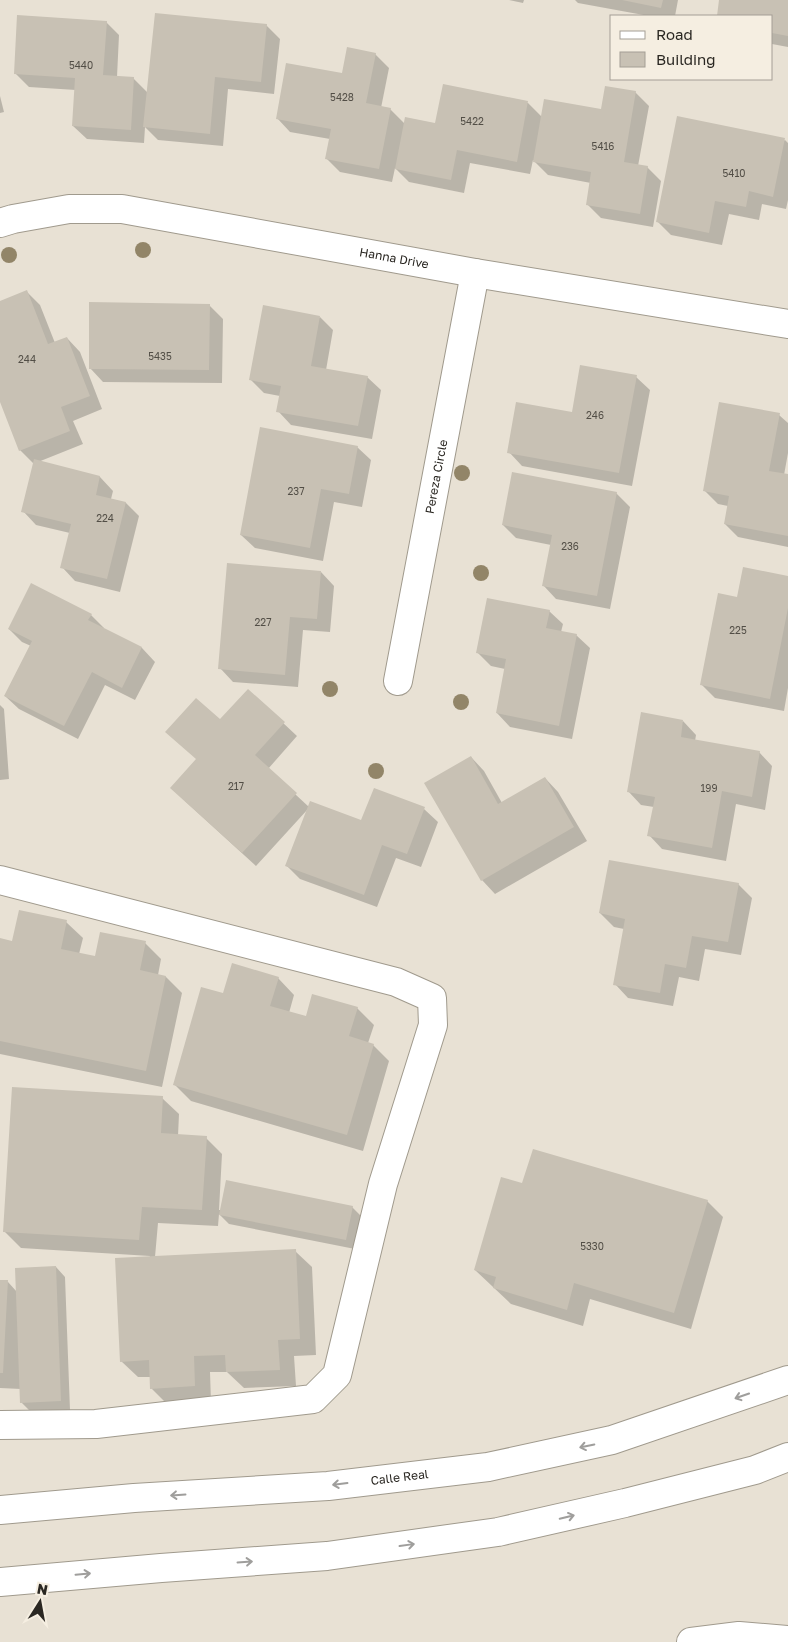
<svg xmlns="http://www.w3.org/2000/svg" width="788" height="1642" font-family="'Golos Text',sans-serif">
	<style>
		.shadow { fill: #0003 }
		.building { fill: #c8c1b4 }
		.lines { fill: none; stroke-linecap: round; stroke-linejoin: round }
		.street-casing { stroke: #a09a8d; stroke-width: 30 }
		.secondary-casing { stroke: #a09a8d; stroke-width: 30 }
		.highway-casing { stroke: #a09a8d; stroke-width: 30 }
		.street { stroke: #fff; stroke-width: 28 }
		.secondary { stroke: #fff; stroke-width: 28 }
		.highway { stroke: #fff; stroke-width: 28 }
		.tree { fill: #928568 }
		.oneway { stroke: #9f9e9c }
		.labels { text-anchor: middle; stroke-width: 4.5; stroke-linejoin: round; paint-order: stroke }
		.number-label { font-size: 10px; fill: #524e46 }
		.street-label { font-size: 12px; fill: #2a2722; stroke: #f5eee1 }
	</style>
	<rect width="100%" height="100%" fill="#e8e1d4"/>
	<path class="shadow" d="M509,0H524L523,3Z
		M575,0H678L675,16H649L578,3Z
		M720,0H788V47L772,44V16H718Z
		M106,22L119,35L117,77L133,78L148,93L266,25L280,39L274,94L228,89L223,146L158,140L145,127L144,143L87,139L73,126L76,90L29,87L15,73Z
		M375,54L389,68L381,108L390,109L405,124L436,125L444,86L528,103L542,117L602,111L635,92L649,106L638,166L647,167L661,181L653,227L601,218L587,204L591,183L548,175L533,160L530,174L470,163L464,193L409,182L395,168L392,182L340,172L326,158L330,139L290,132L277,118Z
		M0,96L4,112L0,113Z
		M785,140L788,143V200L786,209L762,204L759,220L729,214L722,245L671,235L657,221Z
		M27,292L40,305L55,343L67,338L80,352L102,409L73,421L83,444L38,462L100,477L113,491L111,499L126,503L139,516L120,592L75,581L62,567L70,533L36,525L23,511L34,464L20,450L0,399V302Z
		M209,305L223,319L222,383L103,382L90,368Z
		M320,317L333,330L326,370L367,377L381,390L372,439L291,425L278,411L280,396L264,393L251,380Z
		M636,377L650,390L632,486L522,466L509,452Z
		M779,415L788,423V453L784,475L788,476V547L738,537L725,524L728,506L718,504L704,490Z
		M357,447L371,460L362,507L334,502L323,561L255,548L241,535Z
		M616,493L630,507L610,609L556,599L543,585L551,545L516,538L503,525Z
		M321,572L334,586L330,632L303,630L298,687L233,682L220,668Z
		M788,578V688L784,711L715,698L702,685L738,598Z
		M549,611L563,624L561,632L576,635L590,648L572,739L510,727L497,713L505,669L491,666L477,652Z
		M91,615L104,628V629L142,648L155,662L135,700L105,685L78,739L19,709L5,696L31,646L22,642L9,629Z
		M248,690L297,736L268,769L309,807L362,822L424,809L438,822L421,867L396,858L377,907L300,879L287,866L308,809L256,866L185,801L197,760L220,721Z
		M0,705L4,709L9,779L0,780Z
		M683,721L696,735L695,741L759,752L772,766L765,810L736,804L726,861L662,849L649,835L654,807L641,805L628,791Z
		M471,757L484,771L502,803L545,778L558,792L587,841L495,894L482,880Z
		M738,884L752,898L741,955L705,949L699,981L679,977L673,1006L628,998L615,984L624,929L614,927L600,913Z
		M66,922L83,938L79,954L96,957L145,943L161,959L158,975L166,977L182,993L162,1087L0,1054V940L13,942Z
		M278,978L294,995L289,1013L307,1018L357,1008L374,1025L368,1043L373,1045L389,1061L363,1151L191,1101L174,1084L224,994Z
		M162,1098L179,1114L178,1136L206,1138L222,1154L219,1210L352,1207L362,1217L355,1249L229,1224L219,1214L218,1226L158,1223L155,1257L295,1251L312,1267L316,1355L294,1356L296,1386L244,1388L227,1372H210L211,1402L168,1405L151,1388V1377H138L121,1361L150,1256L21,1248L4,1231Z
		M523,1185L707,1201L723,1217L691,1329L590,1299L583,1326L511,1304L475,1270Z
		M56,1267L65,1277L70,1410L31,1412L21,1402V1389L0,1388V1281L8,1282L17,1292Z"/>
	<path class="building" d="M622,0H663L661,8Z
		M719,0H788V36L772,33V16H717Z
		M155,13L267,24L261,82L215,77L210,134L143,127Z
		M17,15L107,21L103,75L134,77L131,130L72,126L75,78L14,74Z
		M347,47L376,53L366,103L391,108L379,169L325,159L331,129L276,119L286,63L342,73Z
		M443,84L528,101L517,162L457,150L451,180L395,169L405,117L435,123Z
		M605,86L636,91L624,162L648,166L640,214L586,205L591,172L533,162L544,99L601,109Z
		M677,116L785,138L773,197L749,191L746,207L715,201L709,233L656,222Z
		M27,290L48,344L67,337L90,396L61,407L70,431L19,451L0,402V301Z
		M89,302L210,304L209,370L89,369Z
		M263,305L320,316L311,366L368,376L358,426L276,412L281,386L249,380Z
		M580,365L637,375L619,473L507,453L516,402L572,412Z
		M719,402L780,413L769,471L788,474V536L724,524L729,496L703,491Z
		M260,427L358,446L349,494L321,489L310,548L240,535Z
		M34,459L100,476L96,495L126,502L107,579L60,568L71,524L21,512Z
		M512,472L617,492L597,596L542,586L552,535L502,525Z
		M227,563L321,571L317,619L290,617L285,675L218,669Z
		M743,567L788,576V608L770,699L700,685L718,593L737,597Z
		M31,583L92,614L88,620L142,647L122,688L92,672L64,726L4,696L32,641L8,629Z
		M487,598L550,610L546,628L577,634L559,726L496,713L506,659L476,653Z
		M248,689L285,722L255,755L297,793L242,853L170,788L196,759L165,732L196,698L220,719Z
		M641,712L683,720L681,737L760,751L752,797L722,791L712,848L647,836L655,797L627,792Z
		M471,756L498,804L545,777L574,827L481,881L424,783Z
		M374,788L425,807L407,854L382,845L364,895L285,866L310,801L361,820Z
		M609,860L739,883L728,942L692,936L686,968L665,964L660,993L613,985L625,919L599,913Z
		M19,910L67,920L61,949L95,956L100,932L146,941L140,970L166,976L146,1071L0,1041V938L12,941Z
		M232,963L279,977L270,1006L306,1016L312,994L358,1007L349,1036L374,1044L347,1135L173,1085L201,987L223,993Z
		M12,1087L163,1096L161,1133L207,1136L202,1210L142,1207L139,1240L3,1232Z
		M533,1149L708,1200L674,1313L574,1283L567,1310L493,1288L496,1277L474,1270L501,1177L522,1183Z
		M226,1180L353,1206L346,1240L219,1215Z
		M296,1249L300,1339L278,1340L280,1370L226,1372L225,1355L194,1356L195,1386L150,1389L149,1360L120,1362L115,1258Z
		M56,1266L61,1401L20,1403L15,1268Z
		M0,1280H8L3,1373H0Z"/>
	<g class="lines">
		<defs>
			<g id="street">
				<path id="s1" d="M0,223L13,219L69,209H122L475,273L788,324"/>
				<path id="s2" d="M398,681L475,273"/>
				<path d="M0,880L396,982L432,998L433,1025L383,1184L337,1375L313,1399L96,1424L0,1425"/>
			</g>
			<g id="secondary">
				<path id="s3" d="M0,1510L134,1498L328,1486L488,1467L612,1440L788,1380"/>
				<path d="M0,1582L161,1568L327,1556L498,1532L625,1503L755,1470L788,1457"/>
			</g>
			<path id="highway" d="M691,1642L739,1636L788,1640"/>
		</defs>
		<use href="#street" class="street-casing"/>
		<use href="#secondary" class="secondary-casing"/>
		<use href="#highway" class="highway-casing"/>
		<use href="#street" class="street"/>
		<use href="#secondary" class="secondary"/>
		<use href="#highway" class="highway"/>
	</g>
	<g class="tree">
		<circle cx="143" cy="250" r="8"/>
		<circle cx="9" cy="255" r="8"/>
		<circle cx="462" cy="473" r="8"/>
		<circle cx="481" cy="573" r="8"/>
		<circle cx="330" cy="689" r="8"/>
		<circle cx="461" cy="702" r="8"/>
		<circle cx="376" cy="771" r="8"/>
	</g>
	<defs><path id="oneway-shaft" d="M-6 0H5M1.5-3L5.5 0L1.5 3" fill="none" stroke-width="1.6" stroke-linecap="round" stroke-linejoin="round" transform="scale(1.25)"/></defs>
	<g class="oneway">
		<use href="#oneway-shaft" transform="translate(742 1396) rotate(161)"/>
		<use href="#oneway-shaft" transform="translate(587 1446) rotate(168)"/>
		<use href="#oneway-shaft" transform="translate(340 1484) rotate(173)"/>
		<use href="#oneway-shaft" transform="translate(178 1495) rotate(176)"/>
		<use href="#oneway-shaft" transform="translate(567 1517) rotate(-13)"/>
		<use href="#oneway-shaft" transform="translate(407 1545) rotate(-8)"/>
		<use href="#oneway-shaft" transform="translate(245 1562) rotate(-4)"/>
		<use href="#oneway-shaft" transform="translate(83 1574) rotate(-5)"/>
	</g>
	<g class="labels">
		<g class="number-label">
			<text x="81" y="69">5440</text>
			<text x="342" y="101">5428</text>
			<text x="472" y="125">5422</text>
			<text x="603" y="150">5416</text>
			<text x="734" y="177">5410</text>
			<text x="160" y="360">5435</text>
			<text x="27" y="363">244</text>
			<text x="595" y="419">246</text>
			<text x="296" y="495">237</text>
			<text x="105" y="522">224</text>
			<text x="570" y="550">236</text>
			<text x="263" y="626">227</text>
			<text x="738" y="634">225</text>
			<text x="236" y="790">217</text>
			<text x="709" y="792">199</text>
			<text x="592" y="1250">5330</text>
		</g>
		<g class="street-label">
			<text dy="4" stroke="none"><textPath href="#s1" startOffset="400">Hanna Drive</textPath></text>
			<text dy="4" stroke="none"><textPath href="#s2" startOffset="208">Pereza Circle</textPath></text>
			<text dy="4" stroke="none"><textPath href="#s3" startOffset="401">Calle Real</textPath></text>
		</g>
	</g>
	<rect x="610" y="15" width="162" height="65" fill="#f5eee1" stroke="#a49e95"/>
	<rect x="620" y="31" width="25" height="8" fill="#ffffff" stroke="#a49e95"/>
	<text x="656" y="40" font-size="15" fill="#2a2722">Road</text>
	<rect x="620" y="52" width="25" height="15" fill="#c8c1b4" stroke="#a49e95"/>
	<text x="656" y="65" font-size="15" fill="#2a2722">Building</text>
	<g transform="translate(40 1602) rotate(11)" stroke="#f5eee1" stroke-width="4" paint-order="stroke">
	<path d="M0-4L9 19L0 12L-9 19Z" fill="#2a2722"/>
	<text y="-8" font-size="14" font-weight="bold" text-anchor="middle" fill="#2a2722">N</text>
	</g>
</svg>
